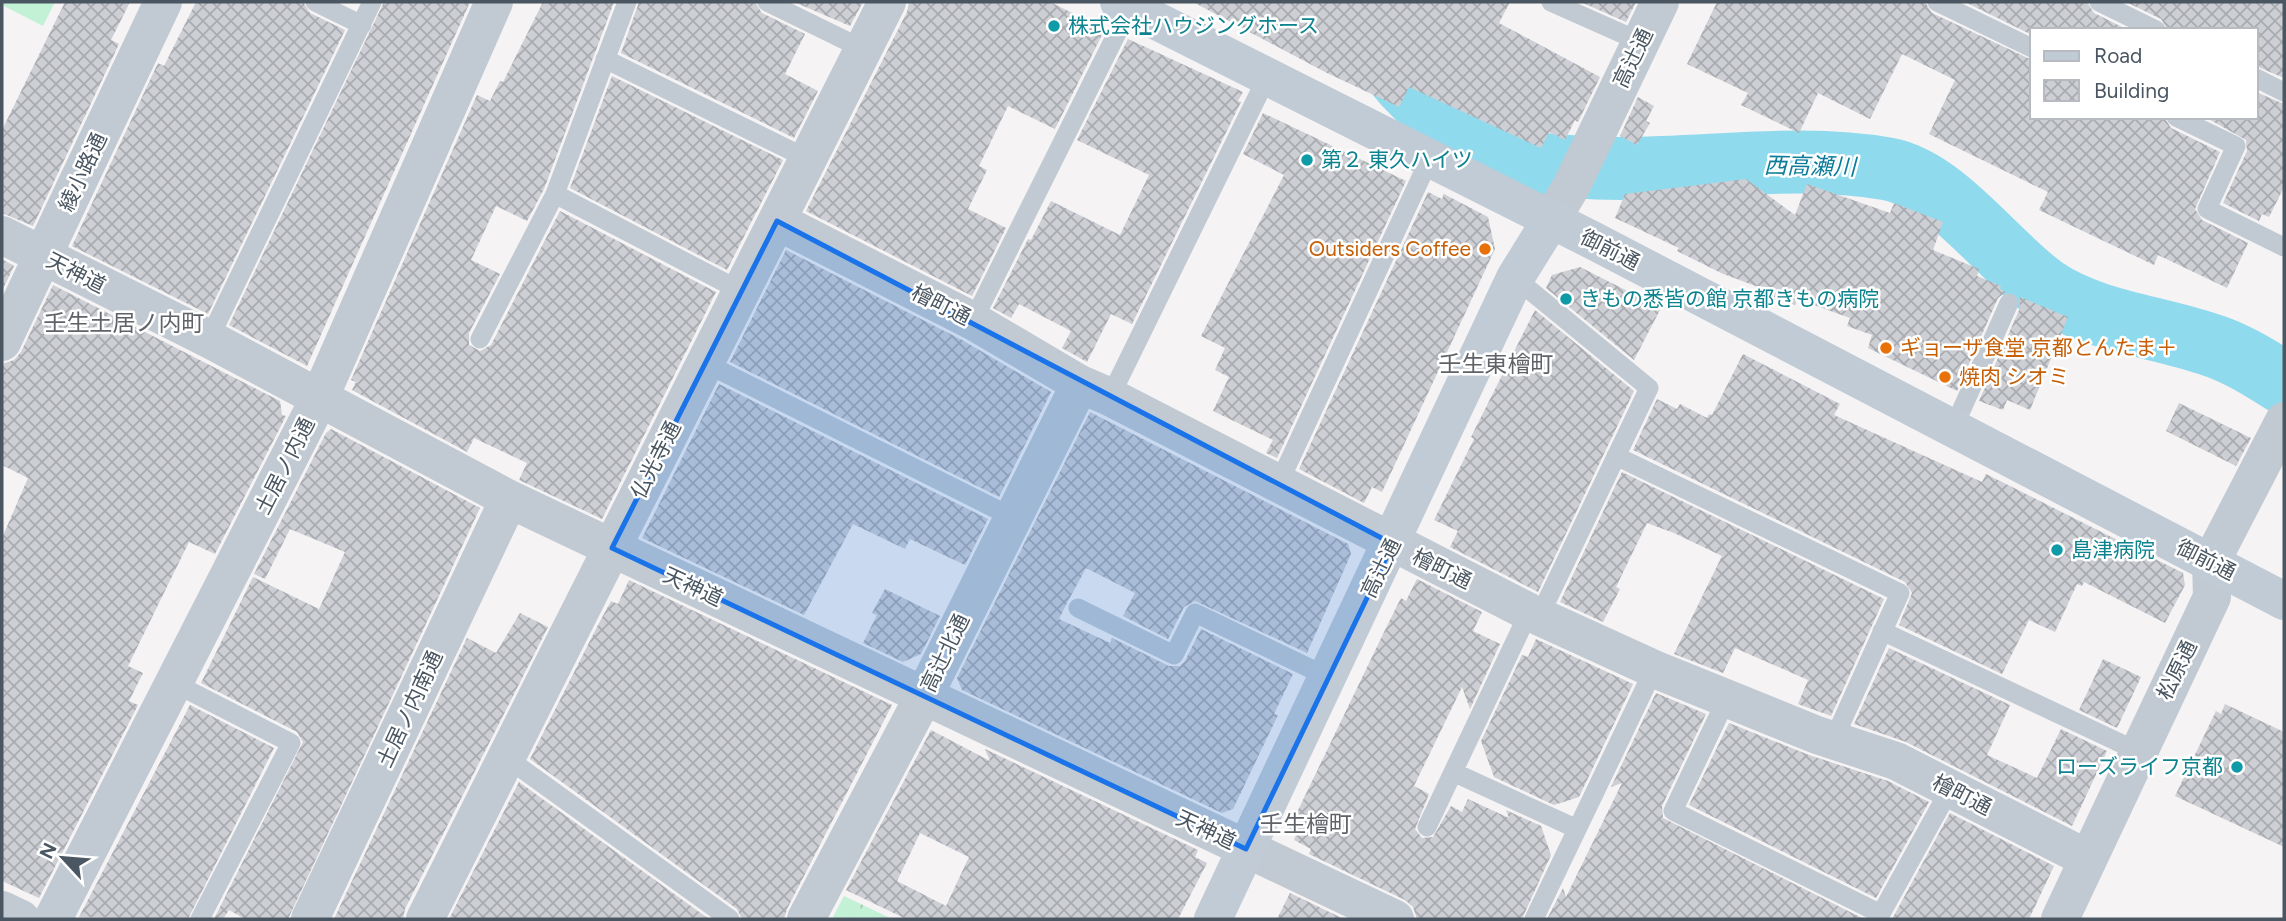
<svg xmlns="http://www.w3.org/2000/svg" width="2286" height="921" font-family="Figtree,'Noto Sans JP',sans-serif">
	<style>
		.green { fill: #c3f1d5 }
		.park { fill: url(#park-crowns) }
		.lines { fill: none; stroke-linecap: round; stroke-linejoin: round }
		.river { stroke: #90daee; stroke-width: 63 }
		.building { fill: url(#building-cross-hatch); fill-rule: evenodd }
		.lane { stroke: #c1cad2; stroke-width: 19 }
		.street { stroke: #c1cad2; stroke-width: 38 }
		.secondary { stroke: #c1cbd6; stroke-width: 38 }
		.marked { fill: #1a73e8; fill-opacity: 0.2; stroke: #1a73e8; stroke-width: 5; stroke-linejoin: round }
		.culture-dot { fill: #0f9aa8; stroke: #fff; stroke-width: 2.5 }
		.food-dot { fill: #e8710a; stroke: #fff; stroke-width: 2.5 }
		.labels { text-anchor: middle; stroke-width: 5; stroke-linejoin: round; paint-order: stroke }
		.culture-label { font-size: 21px; fill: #0d838f; stroke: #fff; text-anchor: start }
		.street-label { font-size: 21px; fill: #4a5661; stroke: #fff }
		.food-label { font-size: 21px; fill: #c56008; stroke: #fff; text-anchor: start }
		.water-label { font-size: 23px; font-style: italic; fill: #0c7c9b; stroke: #fff }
		.neighbourhood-label { font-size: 23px; fill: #5f6368; stroke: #fff }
	</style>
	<defs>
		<pattern id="park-crowns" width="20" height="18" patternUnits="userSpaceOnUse" patternTransform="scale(1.75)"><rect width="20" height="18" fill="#c3f1d5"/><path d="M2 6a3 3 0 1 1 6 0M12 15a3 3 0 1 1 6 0" fill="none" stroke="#a0c6b0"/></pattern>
		<pattern id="building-cross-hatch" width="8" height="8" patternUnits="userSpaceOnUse" patternTransform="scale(1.75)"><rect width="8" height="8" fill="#cdcfd5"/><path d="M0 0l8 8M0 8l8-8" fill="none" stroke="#a8abb0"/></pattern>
	</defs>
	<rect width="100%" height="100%" fill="#f5f3f3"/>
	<path class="green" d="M2,2H55L43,26L2,5Z"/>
	<path class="park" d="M844,896L892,919H832Z"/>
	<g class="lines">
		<path class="river" d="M1340,2C1370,23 1372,42 1392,69C1423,108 1465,140 1512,157C1538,167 1570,166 1597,168C1693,172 1793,152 1888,169C1944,179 1997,255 2045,289C2092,321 2155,326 2208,344C2235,352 2260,368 2284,383"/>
	</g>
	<path class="building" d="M65,2H130L111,40L119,44L33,226L2,213V130Z
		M196,2H303L310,13L345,30L208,314L72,246L158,63L164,66Z
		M384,2H470L307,366L229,325Z
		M543,2H614L544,189L527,221L496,206L471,260L500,274L469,333V345L480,351L491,345L560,211L716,292L602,519L519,480L527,463L474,438L467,452L352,390L356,382L351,380L477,95L490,101L500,81L503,82Z
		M639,2H755L762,13L805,34L785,74L818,91L794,138L621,53Z
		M794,2H863L850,26Z
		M909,2H1050L1105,29L1055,129L1008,106L979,166L987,170L968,209L1006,228L972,296L806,211L907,12Z
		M1193,2H1510L1499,23L1600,77L1578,122L1575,120L1565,140L1549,132L1541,148L1409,87L1399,107L1325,72Z
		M1581,2H1636L1626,22Z
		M1717,2H1925L1932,13L2032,60V117H2164L2171,128L2220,152L2195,209L2202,220L2248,243L2227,288L2158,255L2154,265L2039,210L2048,192L1929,134L1955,80L1902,54L1870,119L1818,93L1799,133L1741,105L1748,93L1687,64Z
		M1965,2H2087L2094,13L2128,30H2032V35Z
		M2126,2H2284V78L2256,66V30H2168L2161,19Z
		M1128,39L1243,92L1238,101L1241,102L1132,324L1111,314L1087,362L1062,348L1071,331L1019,304L1011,318L993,308L1028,239L1031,240L1051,201L1120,235L1149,175L1077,140Z
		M612,76L783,160L727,270L570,188Z
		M2256,92L2284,104V187L2269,217L2262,214L2259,221L2223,203L2247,151L2246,140L2205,117H2256Z
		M1638,97L1654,106L1646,121L1650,123L1637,145L1620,136Z
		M1263,113L1406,181L1277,458L1266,453L1273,440L1213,411L1229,377L1215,370L1225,348L1201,336L1284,175L1243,154Z
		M1746,179L1795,215L1807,184L1890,213L1894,203L1943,222L1933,250L1979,269L1977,276L2001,286L2000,289L2006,292L1998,298L1957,391L1868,348L1872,335L1847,326L1850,318L1797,299L1795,305L1765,294L1766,290L1721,273L1677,251L1679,248L1615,218L1625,194Z
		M1428,192L1442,199L1444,194L1488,217L1495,249L1382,492L1372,487L1364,503L1299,469Z
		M786,250L962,340L1051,392L999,497L730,362Z
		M2,259L14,266L2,291Z
		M1580,267L1661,308L1634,360L1546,288L1552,275Z
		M53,285L280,401L282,415L286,416L215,554L189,542L128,666L143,673L129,701L138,705L39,898L2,881V538L28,478L2,465V364L14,360L21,352Z
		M2020,297L2068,317L2030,410L2007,400L2003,410L1979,401L2020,308Z
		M1535,310L1634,391L1538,592L1450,547L1458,531L1434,520L1474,439L1471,437Z
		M1743,354L1840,404L1834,415L1982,482L1986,474L2183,573L2185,585L2165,623L2084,582L2082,586L2077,584L2055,632L2029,620L2002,674L1899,625L1912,593L1905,582L1633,450L1657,399L1677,409L1680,404L1707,418L1709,414L1712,415Z
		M719,384L988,519L965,565L910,539L905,549L853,524L804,615L642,538Z
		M2179,403L2251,438L2236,466L2166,431Z
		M1090,412L1348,544L1351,554L1307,653L1195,601L1184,607L1168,639L1123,616L1135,593L1086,568L1067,603L1059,619L1110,643L1112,638L1169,666H1180L1185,661L1201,629L1293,674L1274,714L1278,715L1233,809L1222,813L962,690L957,678Z
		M331,429L480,508L288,919H245L229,910L223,919H214L303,742L297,732L201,683L253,577L319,609L345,552L290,529L265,579L254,574L326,433Z
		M1622,472L1884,599L1831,716L1798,704L1808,680L1735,648L1723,673L1674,654L1722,556L1674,533L1647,523L1616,587L1620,589L1603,622L1560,602Z
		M1417,579L1482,612L1473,631L1500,644L1470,709L1462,687L1414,786L1429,794L1415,829L1422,838L1433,837L1451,806L1462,812L1468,799L1509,818L1506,810L1541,826L1551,855L1522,919H1417L1413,907L1405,900L1309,854L1311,849L1294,840L1296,835L1288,831L1386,628L1401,598L1406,601Z
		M629,580L892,705L787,909L784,919H742L737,909L530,759L599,623L611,601L618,604Z
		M885,589L940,616L921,654L903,662L863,643L877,615L872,613Z
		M520,613L548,627L405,909L403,919H334L467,638L496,653Z
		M1536,639L1633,684L1579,797L1554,805L1494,777L1481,741L1522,655L1528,657Z
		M1889,648L2010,705L1987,755L2037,778L2061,729L2107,751L2072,826L1906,742L1854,724Z
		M2103,659L2141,677L2117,728L2079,710Z
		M1656,693L1706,714L1662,806L1663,818L1864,919H1547L1563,888L1566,897L1622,783L1611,787Z
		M2225,704L2284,732V847L2175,796L2216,711L2221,714Z
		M190,705L274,748L188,919L79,917Z
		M1729,723L1809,755L1888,781L1929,802L1876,898L1689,805Z
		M931,730L990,761L985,749L1198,850L1195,857L1207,863L1178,919H906L846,890ZM920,833L969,857L946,906L897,881Z
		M519,782L709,919H449Z
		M1950,813L2054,866L2029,919H1892Z
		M1290,893L1344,919H1277Z"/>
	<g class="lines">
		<path class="lane" d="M315,2L362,25
			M767,2L863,49
			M1551,2L1641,42
			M1937,2L2032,48
			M2099,2L2156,30
			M605,59L808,159
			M2256,78L2284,92
			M2176,117L2236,146L2207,209L2284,247
			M555,194L741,291
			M1515,278L1649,388L1539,617
			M973,321L1130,7
			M209,339L372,2
			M480,339L555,194L627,2
			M705,363L1012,517
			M1110,397L1267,77
			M1953,429L2009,303
			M1616,456L1900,593L1833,741
			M1278,485L1430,158
			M1078,608L1174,655L1195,613L1328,677
			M1882,631L2137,751
			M174,683L291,743L200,919
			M1727,698L1673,811L1881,914
			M507,758L730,919
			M1453,772L1577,829
			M1427,827L1529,612
			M1534,919L1654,669
			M1878,919L1950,789"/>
		<path class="street" d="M1551,220L1571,187L1660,2
			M777,221L973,321L1080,384L1110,397L1529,612L1654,669L1817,735L1896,761L2088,859
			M2,235L209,339L509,499L1395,919
			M2,342L163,2
			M2,910L21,919
			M53,919L319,399L494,2
			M310,919L509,499
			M425,919L887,2
			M806,919L924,696L1080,384
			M2060,919L2212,597L2211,562L2284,421"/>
		<path class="secondary" d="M1119,2L1594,241L2284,601
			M1213,919L1515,278L1551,220"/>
	</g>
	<path class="marked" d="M777,221L1393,544L1246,849L612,548Z"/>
	<g class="culture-dot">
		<circle cx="1054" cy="26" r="7"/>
		<circle cx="1307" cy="160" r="7"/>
		<circle cx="1566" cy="299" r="7"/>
		<circle cx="2057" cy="550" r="7"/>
		<circle cx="2237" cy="767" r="7"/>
	</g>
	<g class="food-dot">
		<circle cx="1485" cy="249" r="7"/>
		<circle cx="1886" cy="348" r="7"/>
		<circle cx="1945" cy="377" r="7"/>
	</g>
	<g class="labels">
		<g class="culture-label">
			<text x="1068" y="33">株式会社ハウジングホース</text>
			<text x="1321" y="167">第２ 東久ハイツ</text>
			<text x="1580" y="306">きもの悉皆の館 京都きもの病院</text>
			<text x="2071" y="557">島津病院</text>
			<text x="2223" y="774" text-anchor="end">ローズライフ京都</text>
		</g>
		<g class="street-label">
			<text transform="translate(1633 58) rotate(-64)" y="7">高辻通</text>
			<text transform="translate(83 172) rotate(-65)" y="7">綾小路通</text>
			<text transform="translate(1610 250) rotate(27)" y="7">御前通</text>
			<text transform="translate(76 273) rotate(27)" y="7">天神道</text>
			<text transform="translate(941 305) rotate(27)" y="7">檜町通</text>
			<text transform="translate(656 460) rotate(-63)" y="7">仏光寺通</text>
			<text transform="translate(285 466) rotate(-63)" y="7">土居ノ内通</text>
			<text transform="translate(2206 560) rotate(27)" y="7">御前通</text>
			<text transform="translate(1381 568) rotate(-64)" y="7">高辻通</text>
			<text transform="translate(1442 569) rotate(26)" y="7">檜町通</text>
			<text transform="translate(693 587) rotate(25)" y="7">天神道</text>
			<text transform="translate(945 653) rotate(-64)" y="7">高辻北通</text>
			<text transform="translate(2177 670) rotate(-64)" y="7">松原通</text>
			<text transform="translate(410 709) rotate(-65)" y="7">土居ノ内南通</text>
			<text transform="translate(1962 795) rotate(27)" y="7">檜町通</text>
			<text transform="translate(1206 830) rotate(25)" y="7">天神道</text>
		</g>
		<g class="food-label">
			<text x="1471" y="256" text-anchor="end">Outsiders Coffee</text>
			<text x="1900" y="355">ギョーザ食堂 京都とんたま＋</text>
			<text x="1959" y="384">焼肉 シオミ</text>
		</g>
		<g class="water-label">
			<text transform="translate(1810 166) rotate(1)" y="8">西高瀬川</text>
		</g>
		<g class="neighbourhood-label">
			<text x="124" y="331">壬生土居ノ内町</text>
			<text x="1496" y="372">壬生東檜町</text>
			<text x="1306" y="832">壬生檜町</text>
		</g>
	</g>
	<rect width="2286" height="921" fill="none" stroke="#4a5661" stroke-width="7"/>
	<rect x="2030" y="28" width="228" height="91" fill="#ffffff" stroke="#b7bbc0" stroke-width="2"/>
	<rect x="2044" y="51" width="35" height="10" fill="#c1cbd6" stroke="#b7bbc0" stroke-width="2"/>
	<text x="2094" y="63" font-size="21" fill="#4a5661">Road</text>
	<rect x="2044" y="80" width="35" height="21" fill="url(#building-cross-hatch)" stroke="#b7bbc0" stroke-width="2"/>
	<text x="2094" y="98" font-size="21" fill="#4a5661">Building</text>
	<g transform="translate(63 858) rotate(296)" stroke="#ffffff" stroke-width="5" paint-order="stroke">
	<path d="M0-5L12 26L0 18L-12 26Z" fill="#4a5661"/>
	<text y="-10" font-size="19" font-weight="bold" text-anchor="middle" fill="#4a5661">N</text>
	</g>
</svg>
